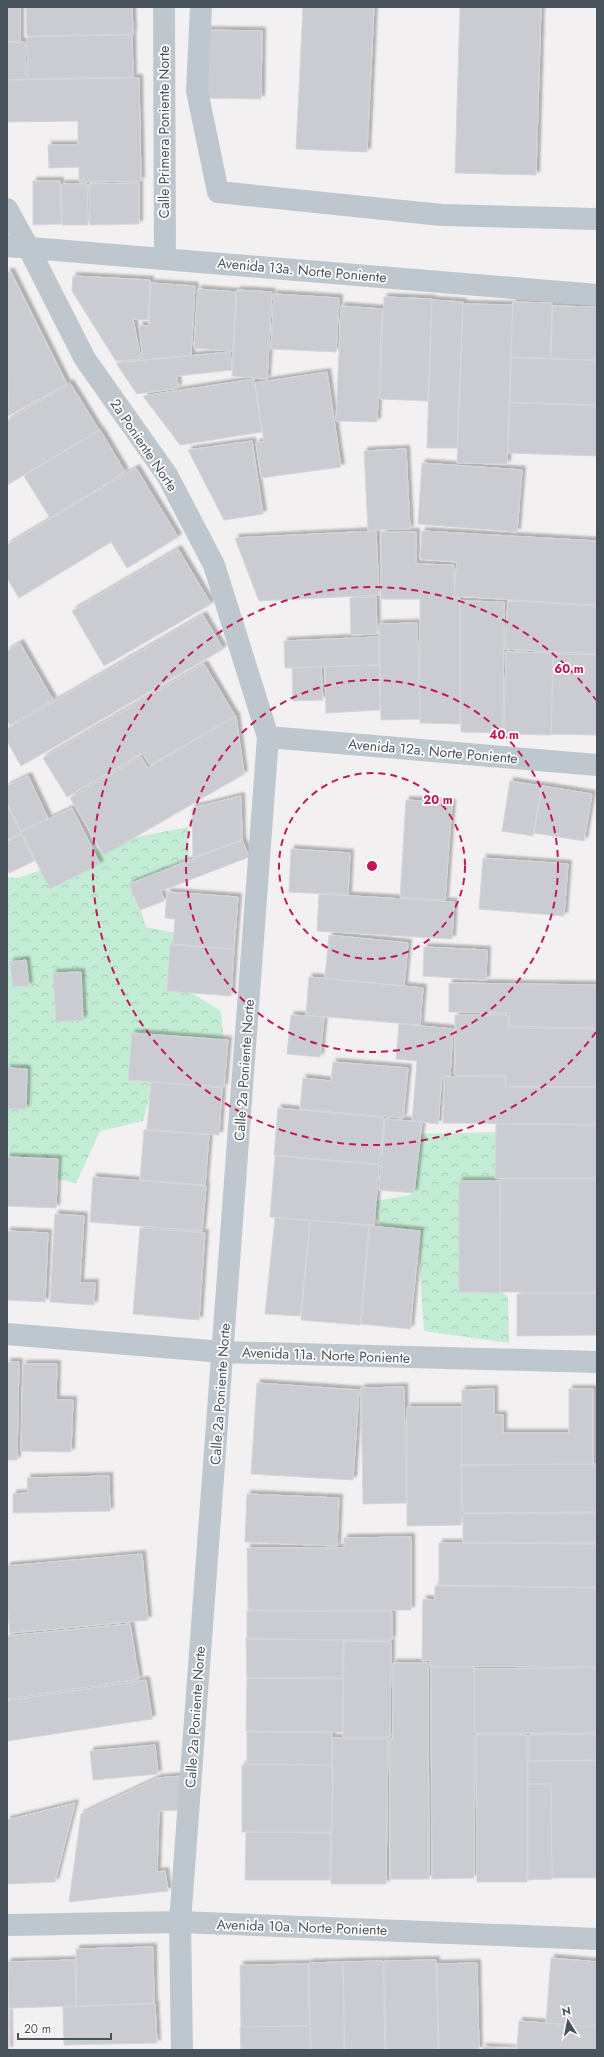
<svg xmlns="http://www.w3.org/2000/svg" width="604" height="2057" font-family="Jost,sans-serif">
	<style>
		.forest { fill: url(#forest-crowns) }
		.building { fill: #caccd2; stroke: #d5d6db; filter: url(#shadow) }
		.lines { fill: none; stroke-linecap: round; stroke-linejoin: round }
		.minor { stroke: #bfc7ce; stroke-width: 22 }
		.ring { fill: none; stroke: #c2185b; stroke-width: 2; stroke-dasharray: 7 5 }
		.labels { text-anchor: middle; stroke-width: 3.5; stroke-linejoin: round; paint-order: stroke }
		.street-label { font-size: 14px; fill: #49535c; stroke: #fff }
		.centre { fill: #c2185b; stroke: #fff; stroke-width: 2 }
		.ring-label { font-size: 12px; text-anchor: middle; font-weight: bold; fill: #c2185b; stroke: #fff; stroke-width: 3.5; stroke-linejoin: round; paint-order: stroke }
	</style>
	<defs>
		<pattern id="forest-crowns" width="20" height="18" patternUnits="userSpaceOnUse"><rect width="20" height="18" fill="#c3ecd4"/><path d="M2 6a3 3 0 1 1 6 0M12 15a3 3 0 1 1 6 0" fill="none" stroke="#a9ccb8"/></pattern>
		<filter id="shadow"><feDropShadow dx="3.5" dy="-3.5" stdDeviation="1" flood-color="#0004"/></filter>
	</defs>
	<rect width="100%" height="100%" fill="#f2f0f0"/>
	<path class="forest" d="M188,827L189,858L133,885L146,927L175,933L167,978L221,1011L224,1043L160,1044L222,1098L202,1132L153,1084L143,1121L100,1131L76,1183L10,1170L7,1133V877L18,878L127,839Z
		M500,1132L493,1210L463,1258L508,1297L509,1343L424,1331L418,1240L389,1235L365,1203L410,1195L416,1179L417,1134Z"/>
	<path class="building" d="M7,7H20V42H7Z
		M26,7H132L133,34L27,36Z
		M303,7H374L367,152L296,149Z
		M460,7H541L536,175L455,173Z
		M203,30L262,31L261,99L202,98Z
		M132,35L133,77L28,79L27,37Z
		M7,42H25L26,79L7,80Z
		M139,78L141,181L79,182V167L49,168L48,145H78V121L7,122V80Z
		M33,181H60L61,224L33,225Z
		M139,183V224L90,225L89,184Z
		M62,184H87L88,225H62Z
		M7,272H11L67,384L8,416Z
		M73,276L150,280L148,320L133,319L141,359L116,361L72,291Z
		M151,283L195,286L191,355L143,360L139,325L149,326Z
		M198,289L236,292L233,351L194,348Z
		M237,290L272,292L267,379L232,376Z
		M274,294L339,298L336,352L271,349Z
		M384,297L432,299L428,401L380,399Z
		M432,300L463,302L457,448H427Z
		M513,302L552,303L550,358L511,357Z
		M463,304L513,305L507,464L457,463Z
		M341,306L382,309L377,422L336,421Z
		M553,306L597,307V360L551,359Z
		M230,352L232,370L177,376L178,388L137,394L116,363Z
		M511,358L597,360V405L510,402Z
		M327,372L341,467L261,478L256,443L264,442L255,383Z
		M254,379L262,432L180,445L143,396Z
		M70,383L99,430L7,485V421Z
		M510,403L597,406V456L508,453Z
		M100,430L125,472L50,518L24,476Z
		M252,441L263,514L224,520L188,450Z
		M406,449L410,529L368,530L364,451Z
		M422,463L522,470L517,532L418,524Z
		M136,468L178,537L127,568L111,542L19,598L7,578V545Z
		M376,531L379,595L259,601L235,538Z
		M422,531L597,541V605L454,596L457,562L420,559Z
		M381,532H416V564L454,565V598H460V724L420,723V599H381Z
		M178,549L211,604L104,666L72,611Z
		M376,597L377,634L351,635L350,598Z
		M461,601L504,602L503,733L461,732Z
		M508,601L597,606V654L505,649Z
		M203,615L223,649L21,766L7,741V729Z
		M417,623L420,719L381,720L379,624Z
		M378,637L379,665L285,668L284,641Z
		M20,643L53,700L10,725L7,720V651Z
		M506,652L553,653L551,735L504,734Z
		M554,654L597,655V735L551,734Z
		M204,664L235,716L150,765L142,753L67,797L43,758Z
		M379,665L380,710L326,713L325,667Z
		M321,667L323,700L293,701L292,668Z
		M236,716L244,774L104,855L70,798L141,757L148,768Z
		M28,776L48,818L21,831L7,803V786Z
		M510,781L541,786L533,836L502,831Z
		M542,786L592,794L584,841L534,833Z
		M241,796L242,840L193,857L192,808Z
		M406,800L452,803L445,900L400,897Z
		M7,806L21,833L7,840Z
		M72,808L100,864L50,889L21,832Z
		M21,835L34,861L9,873L7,868V842Z
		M242,840L249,857L161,891L164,901L140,910L129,884Z
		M291,849L350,853L348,895L289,892Z
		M483,858L568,864L564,916L479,909Z
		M167,892L238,897L234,949L173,944L175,919L165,918Z
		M319,894L454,902L452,939L317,931Z
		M329,935L408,943L404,986L325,978Z
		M170,945L234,949L231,996L167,991Z
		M424,947L487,950L486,980L423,976Z
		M26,960L29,986L13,987L10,962Z
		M81,972L83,1020L56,1022L53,973Z
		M309,977L423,988L420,1025L306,1015Z
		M449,983L597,985V1028L509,1026L510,1013L449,1012Z
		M291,1015L324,1017L320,1057L287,1054Z
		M455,1015H508V1028L597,1029V1087L506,1086V1076L455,1075Z
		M399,1024L453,1029L450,1076L442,1075L438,1124L412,1121L417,1061L396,1059Z
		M132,1033L228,1040L224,1087L128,1080Z
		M333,1062L408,1068L403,1118L300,1109L303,1078L331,1081Z
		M7,1068L27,1069L26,1109H7Z
		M444,1077H505V1087H597V1124L443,1123Z
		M151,1082L222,1088L219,1135L147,1129Z
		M278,1108L384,1118L379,1164L274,1155Z
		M385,1119L422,1122L414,1193L379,1190Z
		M496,1124L597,1125V1178H495Z
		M144,1130L209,1135L205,1185L140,1180Z
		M275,1156L379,1165L374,1225L270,1217Z
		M7,1157L58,1159L56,1208L7,1206Z
		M93,1177L206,1186L202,1231L90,1222Z
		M501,1179H597V1292H500Z
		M459,1181H500V1293L459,1292Z
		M55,1214L84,1216L80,1283H95L94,1305L50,1302Z
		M275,1218L310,1221L300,1316L265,1314Z
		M310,1220L369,1226L360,1325L301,1320Z
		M370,1226L420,1231L410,1329L361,1324Z
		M140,1228L205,1233L199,1320L133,1314Z
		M7,1231L48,1233L45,1302L7,1300Z
		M597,1293V1335L517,1336V1294Z
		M7,1362H19L17,1460H7Z
		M23,1364H57L56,1400H73L71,1452L21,1451Z
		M257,1383L359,1390L353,1480L251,1474Z
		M404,1387L406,1503L363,1504L361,1388Z
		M494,1389V1415H503V1433H569V1389H593V1464L462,1465V1390Z
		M407,1407H461V1525L407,1526Z
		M597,1464V1512L463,1513L462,1465Z
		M109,1476L110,1511L13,1513V1494L28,1493L27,1478Z
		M247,1494L339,1498L337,1546L245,1542Z
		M597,1513V1542L463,1543V1514Z
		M411,1537V1610H248L247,1548H344V1538Z
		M439,1543L597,1544V1587L439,1585Z
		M142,1554L148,1620L10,1633L7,1606V1566Z
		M435,1586L597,1588V1667L430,1666V1660L422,1661L423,1599L435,1600Z
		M247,1611L392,1612V1640L247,1639Z
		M130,1624L139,1679L7,1699V1636Z
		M246,1639L343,1640V1678H247Z
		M344,1641L391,1642L390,1737H343Z
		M393,1663H428L429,1879H390V1739H393Z
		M431,1667H474V1878L432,1879Z
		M597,1668V1733H475V1669Z
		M247,1678L343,1679V1732L246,1731Z
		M146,1680L152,1719L7,1741V1701Z
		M247,1732L332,1733V1765L247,1764Z
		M597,1734V1760L529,1761V1735Z
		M476,1735H527V1882H477Z
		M333,1738H388L386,1884H331Z
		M155,1745L158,1774L93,1780L90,1751Z
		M528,1761H597V1878H552L551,1784H528Z
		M242,1765H333L332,1832H242Z
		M182,1776L181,1810L159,1811L157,1872L165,1871L168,1891L69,1902L81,1814L158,1778Z
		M528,1784H551L552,1879L528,1880Z
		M75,1803L55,1882L7,1884V1820Z
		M246,1832L330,1833V1880H245Z
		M153,1947L154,2003L77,2006L76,1949Z
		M551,1958L597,1962V2027L546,2023Z
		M75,1960L76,2006L9,2008L8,1962Z
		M436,1960L438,2050H386L384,1961Z
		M383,1961L385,2050H345L343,1962Z
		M343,1962L344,2050H311L309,1963Z
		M7,1963L9,2050H7Z
		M477,1963L479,2050H439L437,1964Z
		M308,1964L309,2026L241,2027L240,1965Z
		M155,2004L157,2043L64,2045L63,2007Z
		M519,2021L597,2027V2050H483V2047L517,2049Z
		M310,2026L311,2050H241L240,2027Z"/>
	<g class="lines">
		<path class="minor" d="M164,7L165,258
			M201,7L197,91L218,192L442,215L597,219
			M7,209L28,247L85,359L167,475L214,565L268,737L180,1922L182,2050
			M7,246L597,295
			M268,737L597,765
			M7,1334L223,1352L597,1362
			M7,1925L180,1922L597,1939"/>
	</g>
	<g class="ring">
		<circle cx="372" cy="866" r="93"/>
		<circle cx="372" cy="866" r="186"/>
		<path d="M596 1032A279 279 0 1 1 596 700"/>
	</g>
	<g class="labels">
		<g class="street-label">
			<text transform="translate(164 132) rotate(-90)" y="5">Calle Primera Poniente Norte</text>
			<text transform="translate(302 270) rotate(5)" y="5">Avenida 13a. Norte Poniente</text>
			<text transform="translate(144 445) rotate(56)" y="5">2a Poniente Norte</text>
			<text transform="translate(433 751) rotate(5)" y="5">Avenida 12a. Norte Poniente</text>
			<text transform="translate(244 1070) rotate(-86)" y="5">Calle 2a Poniente Norte</text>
			<text transform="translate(326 1355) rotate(2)" y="5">Avenida 11a. Norte Poniente</text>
			<text transform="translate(220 1394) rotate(-86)" y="5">Calle 2a Poniente Norte</text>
			<text transform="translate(195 1717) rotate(-86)" y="5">Calle 2a Poniente Norte</text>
			<text transform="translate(302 1927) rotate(2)" y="5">Avenida 10a. Norte Poniente</text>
		</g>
	</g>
	<circle cx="372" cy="866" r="6" class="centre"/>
	<g class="ring-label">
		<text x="569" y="673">60 m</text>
		<text x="504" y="739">40 m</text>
		<text x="438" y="804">20 m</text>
	</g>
	<rect width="604" height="2057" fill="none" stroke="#49535c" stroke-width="16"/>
	<g transform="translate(568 2021) rotate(350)" stroke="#ffffff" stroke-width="3" paint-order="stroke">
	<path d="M0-3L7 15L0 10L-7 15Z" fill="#49535c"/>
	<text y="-6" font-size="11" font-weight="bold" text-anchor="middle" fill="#49535c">N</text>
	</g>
	<path d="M18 2033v6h93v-6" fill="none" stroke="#49535c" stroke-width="2"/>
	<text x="24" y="2033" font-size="12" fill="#49535c" stroke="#ffffff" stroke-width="3" paint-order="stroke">20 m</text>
</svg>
